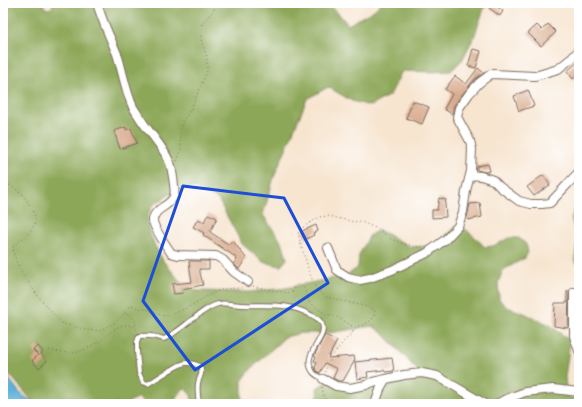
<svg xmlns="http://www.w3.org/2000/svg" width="582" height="407" font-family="'Comic Neue',sans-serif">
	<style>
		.forest { fill: #8da759; stroke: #64683c }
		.water { fill: #5db1d9; stroke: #4c6e7c }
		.building { fill: #d7a88a }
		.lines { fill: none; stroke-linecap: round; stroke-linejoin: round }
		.service-casing { stroke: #7d6b5c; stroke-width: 6 }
		.minor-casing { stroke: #7d6b5c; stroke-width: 10 }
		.path { stroke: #7d6b5c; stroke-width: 1; stroke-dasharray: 1 3; stroke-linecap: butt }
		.service { stroke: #fff; stroke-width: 4 }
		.minor { stroke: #fff; stroke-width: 8 }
		.marked { fill: none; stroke: #1d4ed8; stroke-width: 3; stroke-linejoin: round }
	</style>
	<rect width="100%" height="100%" fill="#fff"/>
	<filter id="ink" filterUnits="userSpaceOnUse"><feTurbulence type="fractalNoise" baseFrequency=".025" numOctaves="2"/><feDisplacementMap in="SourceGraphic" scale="8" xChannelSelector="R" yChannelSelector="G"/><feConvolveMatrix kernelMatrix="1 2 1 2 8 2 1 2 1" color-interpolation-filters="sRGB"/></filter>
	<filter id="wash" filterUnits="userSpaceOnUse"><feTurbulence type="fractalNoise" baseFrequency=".012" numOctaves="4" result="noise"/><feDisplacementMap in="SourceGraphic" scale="16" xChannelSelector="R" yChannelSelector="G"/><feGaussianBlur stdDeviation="0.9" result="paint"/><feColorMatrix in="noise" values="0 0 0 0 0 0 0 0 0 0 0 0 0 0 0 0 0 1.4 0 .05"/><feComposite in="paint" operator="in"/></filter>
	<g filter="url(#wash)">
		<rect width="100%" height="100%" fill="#f7e5d0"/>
		<path class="forest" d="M3,3H43L46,9L52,8L53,3H326L339,14L348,25L374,10L381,3H486L474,37L462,60L451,71L433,72L402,71L390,95L370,106L352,101L328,87L307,99L274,177L263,215L283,244L287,259L281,266L263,262L242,244L218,199L192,187L172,193L153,205L147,217L148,228L154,244L164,262L183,285L197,291L249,292L286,288L348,275L358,267L359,255L370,235L379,230L411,247L428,246L439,242L455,227L464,228L477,239L485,247L493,246L509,238H519L526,244L528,252L525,258L503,270L498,283L499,299L507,307L524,313L550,325L570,341L565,377L567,397L579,399V404H495L493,402L488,404H318L317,388L326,382L363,389L416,380L417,370L385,335L373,326L329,333H301L285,337L251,369L242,381V396L243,404H193L191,395L184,388L173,401L169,404H146L143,403L138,397L126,404H35L3,367Z
			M579,200V264L575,263L577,238L571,218Z"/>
		<path class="water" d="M3,371L20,393L35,404H3Z"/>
		<g id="blocks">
			<path class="building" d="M492,3L503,11L500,16L489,8Z
				M548,24L556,32L541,46L528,33L537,25L542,30Z
				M473,49L481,51L476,68L468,66Z
				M579,61V74L573,79L567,71Z
				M478,68L484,73L475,79L465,91L454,105L452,114L444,109L452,94L445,89L455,76L466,84Z
				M528,90L534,106L519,111L514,96Z
				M413,101L429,107L422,124L406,118Z
				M126,127V130L131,128L137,143L120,149L114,131Z
				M488,164L490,171L485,172L477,170V166Z
				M543,175L550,185L534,196L527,187Z
				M439,198L446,200L445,204L446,217L432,218V210H437Z
				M480,203L482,217L468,220L467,217L470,204Z
				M208,214L217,218L210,232L228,244L233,241L246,258L239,269L234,264L237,260L234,256L203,235L204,233L193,227L198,219L204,222Z
				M316,225L318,231L313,233L314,235L306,239L302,231Z
				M189,261H209V269H199L203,285L182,289L183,293L174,294L172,284L192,282L190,270Z
				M567,291H569L568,328L554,326L555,303H567Z
				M325,335L337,341L328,358L354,356L355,360L343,381H338L333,378L337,369L325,363L320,373L316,371L315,367L317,363L314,361L316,357L314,356Z
				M38,346L43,352L41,354L47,361L39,368L32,361L38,355L33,350Z
				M392,358L394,371L385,372L384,370L367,372L368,377L357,379L355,362Z"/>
		</g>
	</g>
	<g filter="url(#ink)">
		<use href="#blocks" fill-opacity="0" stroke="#7d6b5c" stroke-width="1"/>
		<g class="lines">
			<defs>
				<path id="service" d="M199,404C198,397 197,390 198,383C200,375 203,375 200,366C184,359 181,365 167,372C161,376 154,380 148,384L143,382L139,373L137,352V342L139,336C148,335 156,336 164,339C183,330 199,310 218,304C225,302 235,305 242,305C269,306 286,302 311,315C315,317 320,319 322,324C328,339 300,354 313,372C315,375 320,377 323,379"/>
				<path id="minor" d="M97,3C102,21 110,37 117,54C123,72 125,90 133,107C138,115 144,125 150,132C158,143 167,153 171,166C172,172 176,191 174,196C170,207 153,208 153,221C154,229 166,245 171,253L178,255L216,256L223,260L234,272L248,282
					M470,175L481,176L493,180L500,187L519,201L531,204H542L550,203L579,172
					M328,248L337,270L348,277L360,280L370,278L392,270L427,253L446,239L458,226L463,212L466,191L471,171L472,149L470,141L457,117L459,108L469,94L479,83L491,74L535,76L558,69L572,58L579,50
					M574,292V336L579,351
					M323,379L336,386L350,388L366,385L373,382L404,375L422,373L437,376L485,404
					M375,404L381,387L385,380
					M497,404L504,400L525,392L553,389L579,392"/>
			</defs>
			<use href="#service" class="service-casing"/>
			<use href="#minor" class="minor-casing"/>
			<path class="path" d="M177,161L181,150L180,133L182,122L191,109L207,71V58L201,39L202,23L214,10L216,3
				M3,168V171
				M3,180C8,185 15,188 21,193C25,197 35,212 35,218C36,220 35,225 33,227C29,235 19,240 13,247L14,255L19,268L23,275L38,296L61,323L87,330L99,331L117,321L124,314H130L135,320L136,328
				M253,286L256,287L288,293L292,292L297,285L303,286L307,295L309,302L324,313L337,317L351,325L353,332C341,344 330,356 325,372
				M124,313L131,305C138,308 145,309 152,311C155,312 158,314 161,315C175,319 204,296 218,291C226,288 235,288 243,288
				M353,332C356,325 357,327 363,325C367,324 371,320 374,317L375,310L368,307L326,297L316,289L310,274L300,242L298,233L302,228L319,217L329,216L354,222L359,221L378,229L391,239L401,243L418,247L423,246
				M49,350C59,352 68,354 78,352C86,349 95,344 103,339C108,335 114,328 121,326C126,324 131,325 136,328L137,330
				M322,387L324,396L328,404"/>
			<use href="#service" class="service"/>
			<use href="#minor" class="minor"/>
		</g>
	</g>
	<path class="marked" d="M183,186L284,198L328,283L195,370L143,301Z"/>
	<rect width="582" height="407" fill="none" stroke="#fff" stroke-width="16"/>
</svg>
